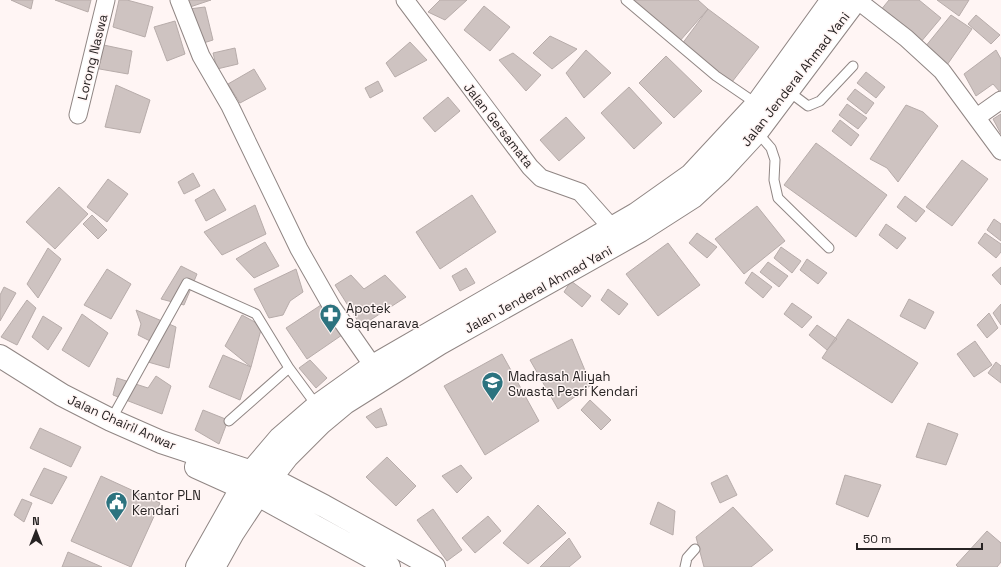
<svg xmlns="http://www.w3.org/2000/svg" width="1001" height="567" font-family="'Space Grotesk',sans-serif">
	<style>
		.building { fill: #cec3c1; stroke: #b7acaa }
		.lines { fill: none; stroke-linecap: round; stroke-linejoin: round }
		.service-casing { stroke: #908684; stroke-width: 11 }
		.minor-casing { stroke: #908684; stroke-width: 19 }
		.secondary-casing { stroke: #908684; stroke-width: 24 }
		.trunk-casing { stroke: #908684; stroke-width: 24 }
		.service { stroke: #fff; stroke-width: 9 }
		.minor { stroke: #fff; stroke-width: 17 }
		.secondary { stroke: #fff; stroke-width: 22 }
		.trunk { stroke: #fff; stroke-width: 22 }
		.labels { text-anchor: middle; stroke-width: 3; stroke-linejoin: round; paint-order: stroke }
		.street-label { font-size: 13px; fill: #272323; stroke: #fff5f4 }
		.poi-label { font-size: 13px; fill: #272323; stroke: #fff5f4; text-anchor: start }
	</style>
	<rect width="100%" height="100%" fill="#fff5f4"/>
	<path class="building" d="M11,0H33L31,9Z
		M55,0H91L88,12Z
		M119,0H127L153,7L145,37L113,27Z
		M187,0H211L190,7Z
		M440,0H467L445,20L428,12Z
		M631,0H698L708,9L679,42Z
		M889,0H919L941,18L920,43L880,11Z
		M937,0H969L959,16Z
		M484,6L510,27L490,51L464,30Z
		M205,7L213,40L197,45L189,9Z
		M708,9L759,47L732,82L682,44Z
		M951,15L972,29L947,65L925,47Z
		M976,15L1000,35L991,44L968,24Z
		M175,21L185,54L167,61L154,27Z
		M550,36L577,49L552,69L533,53Z
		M410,42L427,60L395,77L386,63Z
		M99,44L132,51L128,74L94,68Z
		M235,48L238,64L217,69L213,53Z
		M586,50L611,73L584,98L566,73Z
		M996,50L1001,59V91L1000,92L993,84L976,96L964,74Z
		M513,53L541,75L526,91L499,60Z
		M666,56L702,91L674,118L639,83Z
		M254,69L266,89L240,103L228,84Z
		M866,72L885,87L876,98L857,83Z
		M378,81L383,91L370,98L365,88Z
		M116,85L150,100L140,133L105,127Z
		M629,87L662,123L634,149L601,113Z
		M855,89L874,103L866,114L847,99Z
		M448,97L460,111L435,132L423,118Z
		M847,104L867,118L858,129L839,115Z
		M906,105L923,112L938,126L898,182L887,168L870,159Z
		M1001,114V134L993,119Z
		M566,117L585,138L559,161L540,140Z
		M840,120L859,135L851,146L832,131Z
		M816,143L887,195L856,237L784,185Z
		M962,160L988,179L952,226L926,207Z
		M193,173L200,186L184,194L178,182Z
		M108,179L128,194L107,222L87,207Z
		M59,187L88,214L55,249L26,222Z
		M214,189L226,210L206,221L195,200Z
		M472,195L496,232L440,269L416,232Z
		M905,196L925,211L916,222L897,207Z
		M255,205L266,234L222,255L204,232Z
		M757,206L785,241L744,274L715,239Z
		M92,215L107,230L98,239L83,224Z
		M994,219L1001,224V241L987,230Z
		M886,224L906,238L897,249L879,235Z
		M697,233L717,247L707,258L689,243Z
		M985,233L1001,244V252L996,258L978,243Z
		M265,242L279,266L254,278L236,259Z
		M668,243L700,285L658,316L626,274Z
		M781,247L801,261L792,273L774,258Z
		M48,248L61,259L38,298L27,284Z
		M807,259L827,273L818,284L800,270Z
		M768,262L788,276L779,287L760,272Z
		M181,266L197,274L184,305L161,299Z
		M1001,267V285L992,275Z
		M466,268L475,283L460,291L452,276Z
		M107,269L131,284L111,319L84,305Z
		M296,269L303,292L290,301L283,315L269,318L254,289Z
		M752,272L772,287L763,298L745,283Z
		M351,275L364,289L385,275L406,297L361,326L335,285Z
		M571,281L591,296L582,307L564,292Z
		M4,287L16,293L0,321V295Z
		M608,289L628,304L619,315L601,300Z
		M909,299L934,312L925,329L900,316Z
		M27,300L36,308L17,345L1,337Z
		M792,303L812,317L802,328L784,314Z
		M1001,304V325L993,313Z
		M321,305L342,335L307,359L286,328Z
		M136,310L176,327L169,368L148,362L156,344L138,335L141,324Z
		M989,313L998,328L987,338L977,325Z
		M82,314L108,333L89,367L62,350Z
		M242,315L262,326L251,367L225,346Z
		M43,316L62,328L48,350L32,337Z
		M848,319L918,363L892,403L822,358Z
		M817,325L837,339L827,350L809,335Z
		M572,339L591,385L558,409L530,360Z
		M975,341L992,365L974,377L957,354Z
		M502,354L539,421L485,455L444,386Z
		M223,355L251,367L240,400L209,387Z
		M310,360L327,378L316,388L299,368Z
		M996,362L1001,366V383L988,373Z
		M156,376L171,386L162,414L113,395L117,378L148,388Z
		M590,400L611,420L601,430L581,410Z
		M381,408L387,425L376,428L366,417Z
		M203,410L228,420L219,444L195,430Z
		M928,423L958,434L946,465L916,457Z
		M40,428L81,447L71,467L30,448Z
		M387,457L416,486L396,506L366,477Z
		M461,465L472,478L457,493L442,476Z
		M44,468L67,477L52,504L30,495Z
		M727,475L737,495L720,503L711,483Z
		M845,475L881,485L868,517L836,504Z
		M101,476L160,503L131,567L71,541Z
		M22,499L32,503L24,522L14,515Z
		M658,502L675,511L673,535L650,524Z
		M538,505L566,533L528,564L503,543Z
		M733,507L773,550L751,567H704L696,537Z
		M433,509L462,550L447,561L417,520Z
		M488,516L501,531L475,553L462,538Z
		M987,531L1001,543V562L997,567H958L956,565Z
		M569,538L581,557L569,567H540Z
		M68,552L102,567H62Z"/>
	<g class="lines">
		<defs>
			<path id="service" d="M626,0L716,76L757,104
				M788,91L808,106L820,101L853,66
				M757,132L771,148L775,160L774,180L778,198L829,248
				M289,368L317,406
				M111,420L187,283L256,314L289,368L229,421
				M685,567L687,558L695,549"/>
			<path id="minor" d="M179,0L201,56L230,106L299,249L332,307L373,366
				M405,0L530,167L541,178L580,192L620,237
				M857,0L906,38L942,71L1001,151
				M78,115L106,0
				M977,117L1001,100"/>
			<path id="secondary" d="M0,356L62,395L111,420L161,442L270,478L324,506L434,567
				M196,467L258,495L389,567"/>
			<path id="trunk" d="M197,567L242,487L251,472L280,438L317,406L373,366L636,214L691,175L757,104L832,0
				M214,567L233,533L258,495L287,457L321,423L345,403L439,344L640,231L693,197L720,172L757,132L856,0"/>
		</defs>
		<use href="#service" class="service-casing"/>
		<use href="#minor" class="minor-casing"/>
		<use href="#secondary" class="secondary-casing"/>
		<use href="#trunk" class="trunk-casing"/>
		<use href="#service" class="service"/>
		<use href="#minor" class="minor"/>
		<use href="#secondary" class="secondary"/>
		<use href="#trunk" class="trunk"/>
	</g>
	<defs>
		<symbol id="pharmacy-pin" viewBox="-11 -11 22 30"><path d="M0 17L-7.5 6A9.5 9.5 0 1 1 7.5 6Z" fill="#2c737f" stroke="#fff5f4"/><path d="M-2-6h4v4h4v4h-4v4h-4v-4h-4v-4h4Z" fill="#fff"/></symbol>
		<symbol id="school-pin" viewBox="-11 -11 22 30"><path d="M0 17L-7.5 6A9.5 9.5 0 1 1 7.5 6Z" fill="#2c737f" stroke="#fff5f4"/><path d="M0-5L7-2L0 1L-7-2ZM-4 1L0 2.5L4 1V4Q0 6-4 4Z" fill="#fff"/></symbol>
		<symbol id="civic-pin" viewBox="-11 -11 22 30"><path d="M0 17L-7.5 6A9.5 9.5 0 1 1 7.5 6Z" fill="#2c737f" stroke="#fff5f4"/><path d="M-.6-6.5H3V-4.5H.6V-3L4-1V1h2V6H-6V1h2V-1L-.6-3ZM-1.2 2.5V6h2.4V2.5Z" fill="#fff"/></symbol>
	</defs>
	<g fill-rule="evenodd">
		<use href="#pharmacy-pin" x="318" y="302" width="25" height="34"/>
		<use href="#school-pin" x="480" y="370" width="25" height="34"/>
		<use href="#civic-pin" x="104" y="490" width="25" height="34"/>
	</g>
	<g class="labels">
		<g class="street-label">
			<text transform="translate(92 57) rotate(-76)" y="5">Lorong Naswa</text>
			<text transform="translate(795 79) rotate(-52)" y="5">Jalan Jenderal Ahmad Yani</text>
			<text transform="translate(499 125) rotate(52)" y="5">Jalan Gersamata</text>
			<text transform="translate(538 289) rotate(-29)" y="5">Jalan Jenderal Ahmad Yani</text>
			<text transform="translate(122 422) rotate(24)" y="5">Jalan Chairil Anwar</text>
		</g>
		<g class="poi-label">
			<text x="346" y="313">Apotek<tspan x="346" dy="15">Saqenarava</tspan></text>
			<text x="508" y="381">Madrasah Aliyah<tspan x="508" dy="15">Swasta Pesri Kendari</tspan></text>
			<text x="132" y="500">Kantor PLN<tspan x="132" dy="15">Kendari</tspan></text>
		</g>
	</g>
	<g transform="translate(36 531)" stroke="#fff5f4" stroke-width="3" paint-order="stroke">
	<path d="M0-3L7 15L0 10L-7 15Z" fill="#272323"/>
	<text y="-6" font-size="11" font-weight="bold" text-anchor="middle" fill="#272323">N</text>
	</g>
	<path d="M857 543v6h125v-6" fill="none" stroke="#272323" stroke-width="2"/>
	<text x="863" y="543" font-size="12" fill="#272323" stroke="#fff5f4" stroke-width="3" paint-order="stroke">50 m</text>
</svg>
